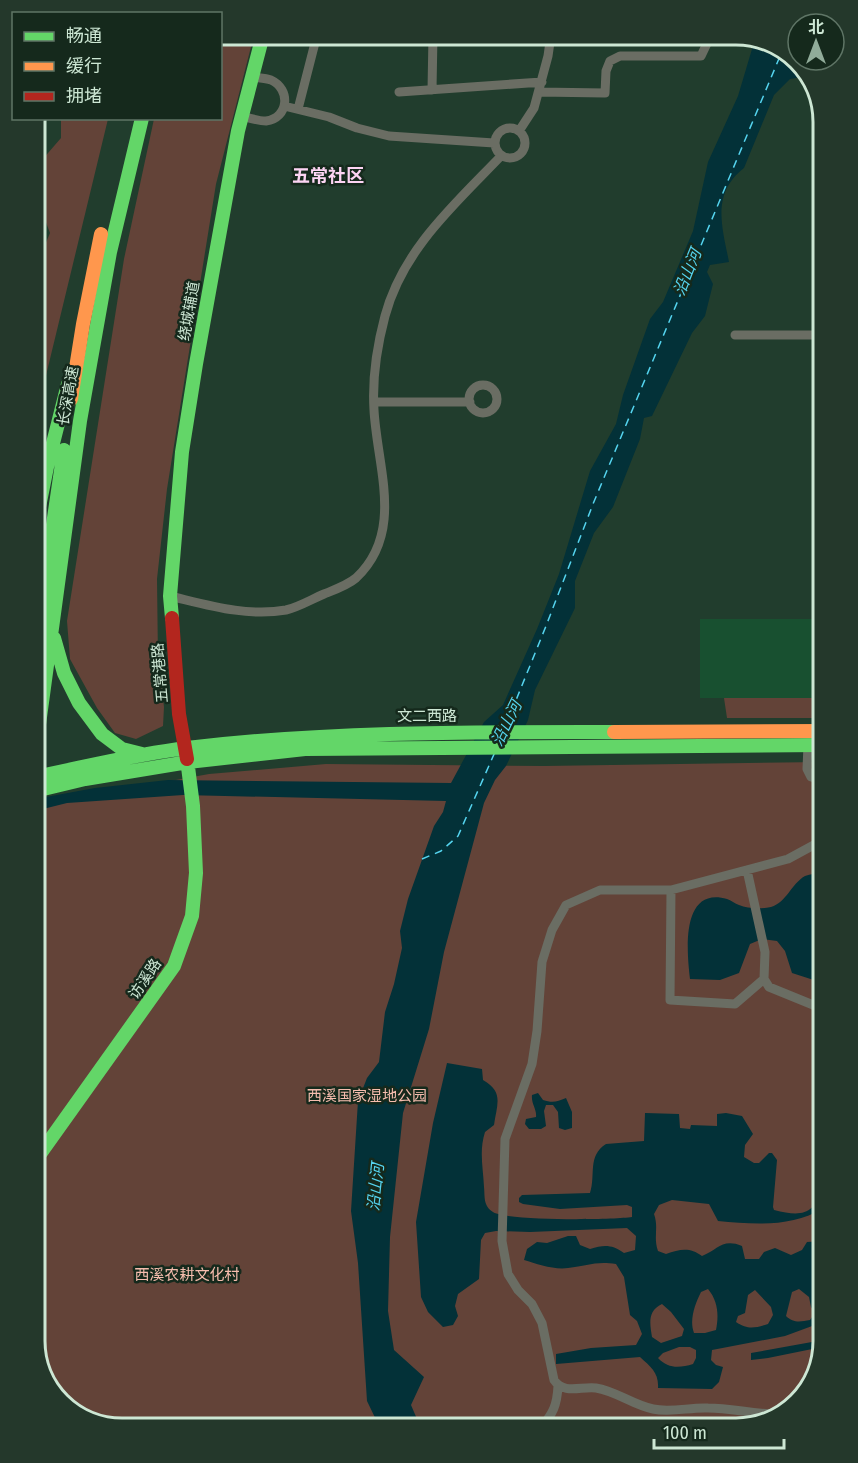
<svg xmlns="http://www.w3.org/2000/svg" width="858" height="1463" font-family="'Fira Sans Condensed','Noto Sans SC',sans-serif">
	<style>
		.built { fill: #185030 }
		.green { fill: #634338 }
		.water { fill: #033138; fill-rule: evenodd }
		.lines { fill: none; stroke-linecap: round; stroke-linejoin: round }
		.ferry { stroke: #55d4ef; stroke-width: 1.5; stroke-dasharray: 8 6; stroke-linecap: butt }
		.street { stroke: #6a6d63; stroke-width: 9 }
		.fast { stroke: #63d668; stroke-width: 14 }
		.slow { stroke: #ff974d; stroke-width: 14 }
		.jam { stroke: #b3261e; stroke-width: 14 }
		.labels { text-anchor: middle; stroke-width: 5; stroke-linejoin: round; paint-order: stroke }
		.street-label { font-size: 15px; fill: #cde7d4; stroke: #15291c }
		.park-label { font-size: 15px; fill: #f6bdae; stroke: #15291c }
		.water-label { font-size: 16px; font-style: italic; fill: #55d4ef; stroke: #15291c }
		.quarter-label { font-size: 18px; font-weight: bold; fill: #fcd4f3; stroke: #15291c }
		.rim { fill: none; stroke: #cde7d4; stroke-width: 3 }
	</style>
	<rect width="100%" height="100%" fill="#213d2d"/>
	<path class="built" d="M700,619H823V698H700Z"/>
	<path class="green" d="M221,35H254L216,184L167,489L157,579L158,660L164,707L163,726L136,739L115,733L97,708L70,659L67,621L124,259L154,119L220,118Z
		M61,119H108L35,421V269L50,233L35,193V168L61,138Z
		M724,698H823V718H727Z
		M823,762V1342L809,1389L775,1420L736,1428H116L74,1414L43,1380L35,1341V866L39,824L43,804L209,774L326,764L544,766Z"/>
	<path class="water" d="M755,39L785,49L808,76L790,79L774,95L744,168C711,194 722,226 729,262L710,265L707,272L713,284L705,316L692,333L652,416L644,418L640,439L613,507L594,533L575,581V608L535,690L528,720L506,766L495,780L484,803L444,952L429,1029L403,1113L390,1237L388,1311L394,1350L424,1377L411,1405L417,1419L413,1428H380L367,1401L358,1263L351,1211L358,1101L367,1078L379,1062L385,1012L394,984L402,948L400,931L408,899L434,826L443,812L446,801L183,795L67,803L35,811V799L95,788L168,780L451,783L484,722L503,705L537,629L559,574L590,471L616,424L623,395L650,319L663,302L693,231L708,162L738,96Z
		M823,872V983L792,973L785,951L777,941L762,939L750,944L739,973L720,980L690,979C687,953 680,886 727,899C731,900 735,904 739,905C748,909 762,909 771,907C787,902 791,884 805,876C810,874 818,873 823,872Z
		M447,1063L482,1069L483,1080C504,1092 497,1104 494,1125L485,1132C479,1151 483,1167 484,1187C485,1196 483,1206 493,1212C506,1221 612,1220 632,1217V1207L627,1205L560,1209L523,1204L519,1202V1198L522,1195L590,1193C596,1175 587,1156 606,1144L644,1141L645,1113L679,1114L680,1128L690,1129L691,1125L717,1126V1114L726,1113L742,1116L753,1134L745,1145L744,1157L754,1163H759L769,1153H772L777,1160L773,1207L774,1210C802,1217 814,1215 823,1187V1208C792,1228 753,1224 718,1221L709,1204L672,1200L659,1205L654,1214C659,1228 653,1237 658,1251L666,1254C680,1249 690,1247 702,1256C718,1250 722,1238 742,1246L745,1259H759L764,1252L775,1248L791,1255L802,1250L807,1242L823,1241V1322L785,1336L712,1350L711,1360L716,1365L723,1367L719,1382L712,1389L658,1388C659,1373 651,1367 640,1357L556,1364V1354L591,1348L636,1345L642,1334L637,1321L630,1315L624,1277L616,1264C595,1261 587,1266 568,1268C554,1270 537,1264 524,1260L527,1249L537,1242L547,1243L568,1236H576L580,1245L590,1249C604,1245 611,1244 624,1253L635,1250L636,1236L627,1228L530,1232L496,1231L485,1233L481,1240L479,1279L458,1294L455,1306L458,1316L453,1325L443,1327L428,1312L421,1297L416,1222L433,1123ZM708,1289C718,1301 719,1315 716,1330L705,1333H694C689,1320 695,1304 701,1292ZM799,1289L809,1297L811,1307L815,1313L810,1320C800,1322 793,1323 786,1316L792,1292ZM755,1290L771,1307L773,1315L768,1324C755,1328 748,1330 736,1322L738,1316L745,1313L748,1295ZM662,1304L671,1312L684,1329L682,1336L661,1343L652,1337C650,1324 647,1311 662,1304ZM679,1347H690L696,1350V1358L693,1364C680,1368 668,1369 658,1358L663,1353Z
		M538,1093L543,1100C552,1103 557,1102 566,1098L572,1112V1128L565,1130L559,1128L558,1112L553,1105H546L544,1111L546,1126L541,1129H529L525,1124L526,1119L536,1117C537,1109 531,1104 532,1095Z
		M823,1340L822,1347L768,1358L751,1360V1353Z"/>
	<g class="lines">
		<path class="ferry" d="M506,725L546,626L593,504L783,49
			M422,859L441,851L458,836L495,752"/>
		<path class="street" d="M432,90L433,35
			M399,92L542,82
			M539,92L605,93L606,71L610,61L620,56H701L711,35
			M284,106L329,117L357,128L389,136L494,143
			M298,109L317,35
			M242,116C249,118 258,121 266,121C289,118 291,89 271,80C265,78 258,78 252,77
			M495 143a15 15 0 1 1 30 0a15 15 0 1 1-30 0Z
			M519,131L534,108L548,56L551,35
			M35,141L38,130L37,118
			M735,335H823
			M469 399a14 14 0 1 1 28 0a14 14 0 1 1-28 0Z
			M374,402H470
			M170,596C208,605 247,617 286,610C299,607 312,599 324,594C334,590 348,585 356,578C405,532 377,467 374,410C372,378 377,346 385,316C403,249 455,204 501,156
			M808,745L807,769L811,777L823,780
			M747,870L765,952L764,979L769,987L823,1009
			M671,890L670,1000L735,1004L764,979
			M781,1414C756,1415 733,1408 708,1408C690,1407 671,1413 653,1409C633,1405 616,1391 596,1388C581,1386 564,1395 554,1380L542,1323L532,1304L518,1290L508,1274L502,1241L505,1139L532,1064L537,1031L542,962L552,930L566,905L600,890H671L788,859L823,840
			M541,1428C553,1413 557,1406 558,1386"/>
		<path class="fast" d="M35,527L47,467L68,384
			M172,618L170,596L182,452L196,364L238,131L263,35
			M54,638L64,673L79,703
			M35,647L64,450
			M79,703L102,734L122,749L142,754
			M35,754L80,421L110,252L142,118
			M35,777C85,767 136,754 187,748C329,731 472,732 614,732
			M35,791L85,779L188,762L305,749L823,745
			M35,1161L174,966L192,916L196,873L193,806L187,759"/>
		<path class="slow" d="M71,399L83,324L101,234
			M614,732L823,731"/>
		<path class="jam" d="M172,618L179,714L187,759"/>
	</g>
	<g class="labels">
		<g class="street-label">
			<text transform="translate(189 311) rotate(-80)" y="5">绕城辅道</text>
			<text transform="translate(68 396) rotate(-80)" y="5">长深高速</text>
			<text transform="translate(160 673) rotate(-95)" y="5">五常港路</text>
			<text x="427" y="721">文二西路</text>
			<text transform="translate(145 979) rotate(-56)" y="5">访溪路</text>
		</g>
		<g class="park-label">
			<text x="367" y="1101">西溪国家湿地公园</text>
			<text x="187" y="1280">西溪农耕文化村</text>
		</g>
		<g class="water-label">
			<text transform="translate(687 272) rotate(-68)" y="6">沿山河</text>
			<text transform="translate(506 723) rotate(-64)" y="6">沿山河</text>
			<text transform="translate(375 1187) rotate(-84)" y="6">沿山河</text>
		</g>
		<g class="quarter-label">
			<text x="328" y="182">五常社区</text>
		</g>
	</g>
	<path d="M0 0H858V1463H0ZM122 45H736A77 77 0 0 1 813 122V1341A77 77 0 0 1 736 1418H122A77 77 0 0 1 45 1341V122A77 77 0 0 1 122 45Z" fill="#24382b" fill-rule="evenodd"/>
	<path class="rim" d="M122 45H736A77 77 0 0 1 813 122V1341A77 77 0 0 1 736 1418H122A77 77 0 0 1 45 1341V122A77 77 0 0 1 122 45Z"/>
	<rect x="12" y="12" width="210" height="108" fill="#15291c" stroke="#5f7566" stroke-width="1.5"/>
	<rect x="24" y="32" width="30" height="9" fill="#63d668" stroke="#5f7566" stroke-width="1.5"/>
	<text x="66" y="42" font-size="18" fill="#cde7d4">畅通</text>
	<rect x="24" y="62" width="30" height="9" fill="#ff974d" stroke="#5f7566" stroke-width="1.5"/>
	<text x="66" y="72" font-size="18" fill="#cde7d4">缓行</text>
	<rect x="24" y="92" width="30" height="9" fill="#b3261e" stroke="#5f7566" stroke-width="1.5"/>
	<text x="66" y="102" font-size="18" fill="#cde7d4">拥堵</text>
	<g transform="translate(816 42)"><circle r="28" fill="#15291c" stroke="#5f7566" stroke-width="1.5"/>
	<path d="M0-4.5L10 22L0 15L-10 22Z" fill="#91ac9a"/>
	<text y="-9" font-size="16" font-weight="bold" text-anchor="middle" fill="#cde7d4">北</text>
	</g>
	<path d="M654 1439v9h130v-9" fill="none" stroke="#cde7d4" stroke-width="3"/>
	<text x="663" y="1439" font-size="18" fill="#cde7d4" stroke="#15291c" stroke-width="4.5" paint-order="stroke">100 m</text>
</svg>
